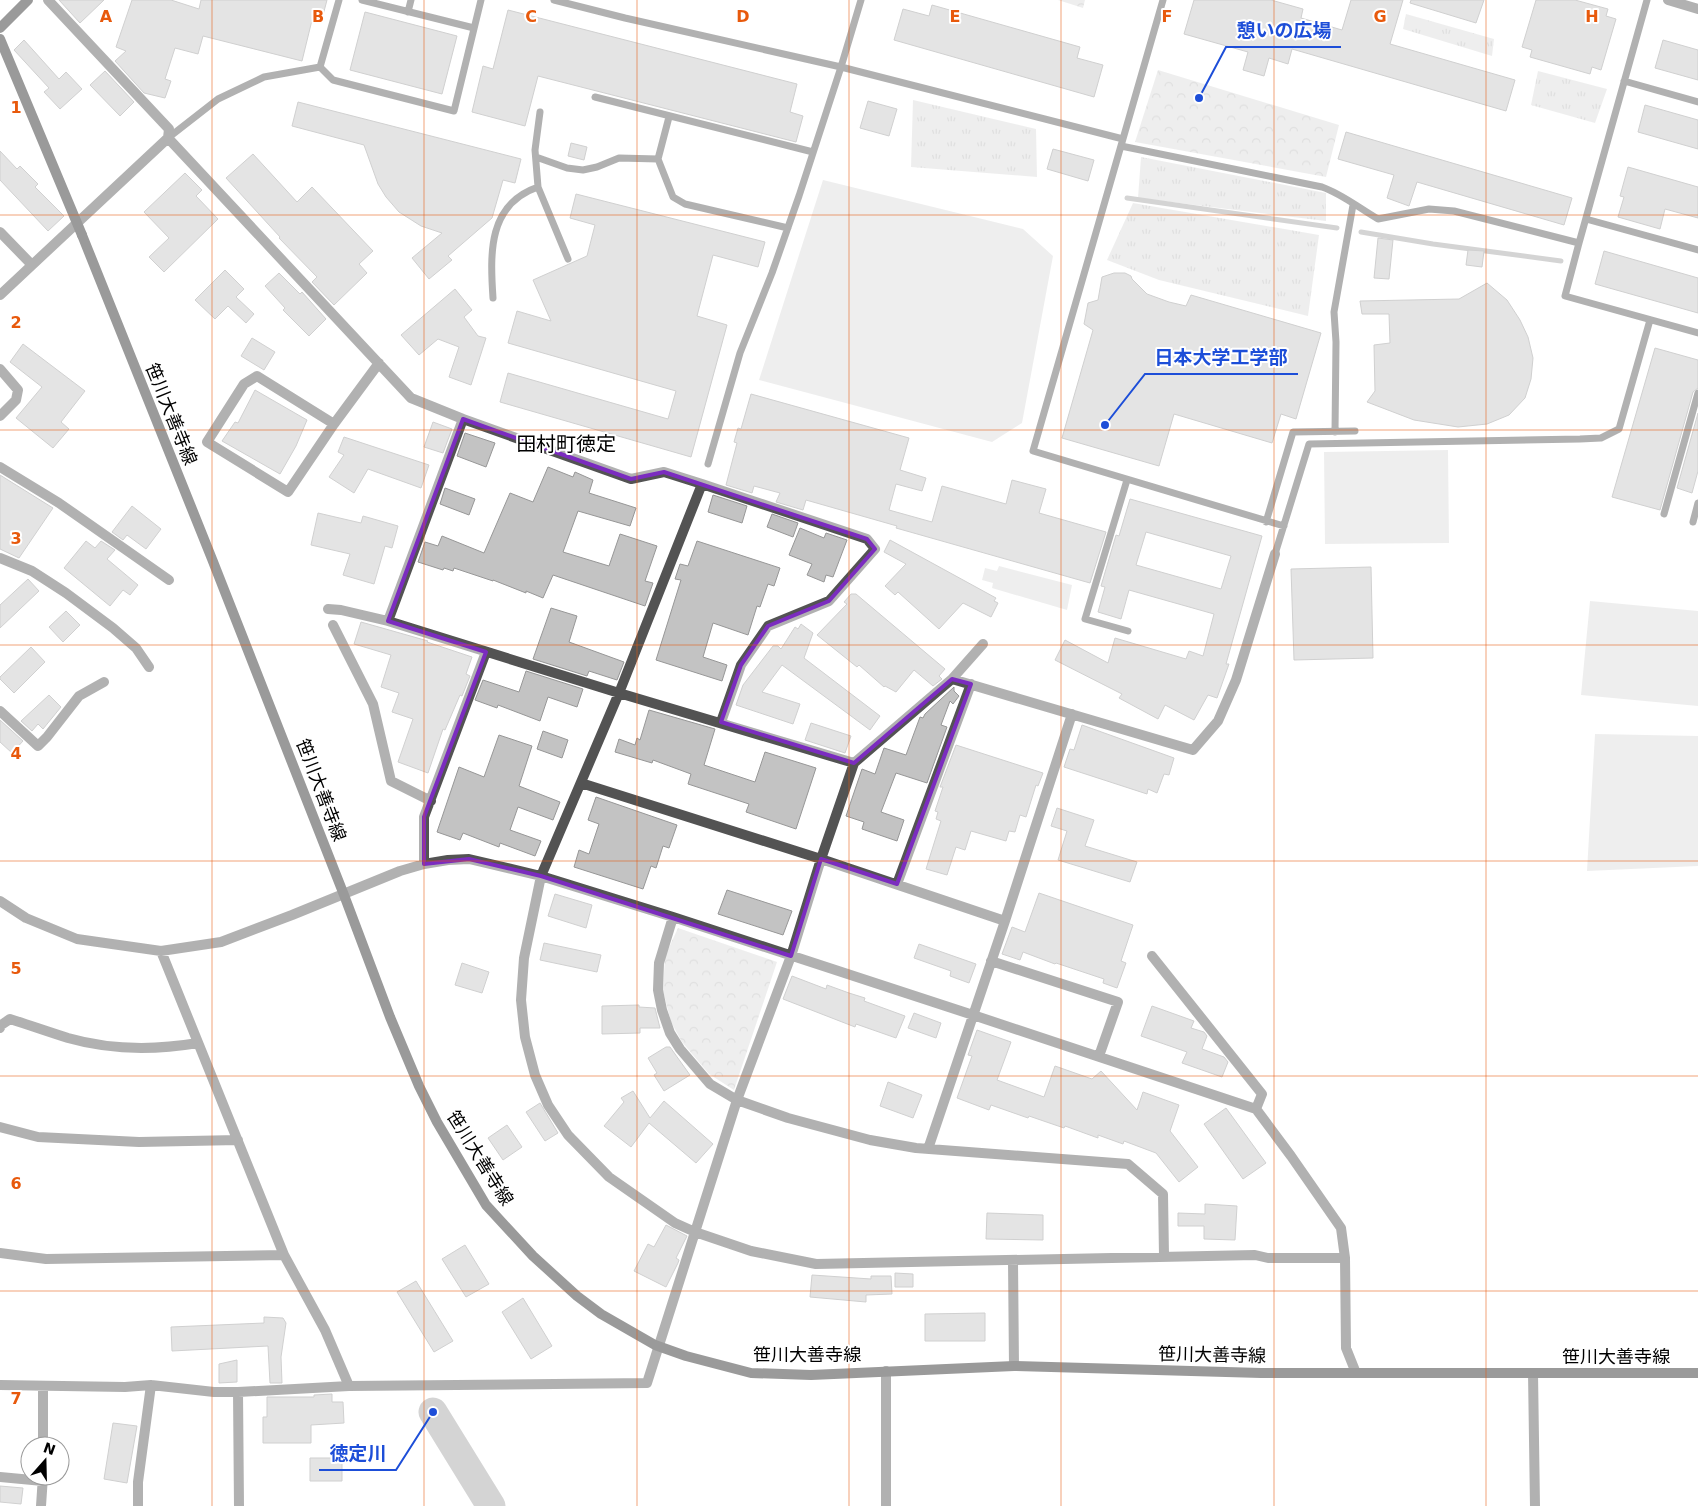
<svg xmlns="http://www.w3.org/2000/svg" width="1698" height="1506" font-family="'DejaVu Sans','Noto Sans JP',sans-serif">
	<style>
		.grass { fill: url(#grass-tufts) }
		.park { fill: url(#park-crowns) }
		.pitch { fill: #dadada }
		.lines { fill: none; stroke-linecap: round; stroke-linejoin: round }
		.stream { stroke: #a1a1a1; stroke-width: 5 }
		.river { stroke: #a1a1a1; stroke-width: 29 }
		.building { fill: #c3c3c3; stroke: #979797; fill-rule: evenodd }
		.lane { stroke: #535353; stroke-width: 7 }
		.street { stroke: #535353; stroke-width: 10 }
		.secondary { stroke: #202020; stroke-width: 10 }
		.secondary-bridge { stroke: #202020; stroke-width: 10 }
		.marked { fill: none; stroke: #7b2cbf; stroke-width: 4; stroke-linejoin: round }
		.grid { fill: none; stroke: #e8590c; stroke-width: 1; stroke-opacity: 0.55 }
		.labels { text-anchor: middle; stroke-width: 4; stroke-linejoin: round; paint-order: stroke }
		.street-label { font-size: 18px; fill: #000; stroke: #fff }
		.quarter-label { font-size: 20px; fill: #000; stroke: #fff }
		.grid-label { font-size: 16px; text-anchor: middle; font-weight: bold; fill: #e8590c; stroke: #fff; stroke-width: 4; stroke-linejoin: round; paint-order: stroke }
		.leader { fill: none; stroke: #1d4ed8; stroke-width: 2 }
		.callout-dot { fill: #1d4ed8; stroke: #fff; stroke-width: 2 }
		.callout-label { font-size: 19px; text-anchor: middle; font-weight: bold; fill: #1d4ed8; stroke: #fff; stroke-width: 4; stroke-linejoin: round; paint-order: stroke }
	</style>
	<defs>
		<pattern id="grass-tufts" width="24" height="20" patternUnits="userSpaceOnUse" patternTransform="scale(1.25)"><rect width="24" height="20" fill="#dadada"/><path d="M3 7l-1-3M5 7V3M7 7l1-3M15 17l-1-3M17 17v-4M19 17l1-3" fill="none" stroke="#b9b9b9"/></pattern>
		<pattern id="park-crowns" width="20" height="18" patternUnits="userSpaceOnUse" patternTransform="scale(1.25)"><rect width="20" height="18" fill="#dadada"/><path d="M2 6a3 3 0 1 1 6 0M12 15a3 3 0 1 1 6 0" fill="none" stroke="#b9b9b9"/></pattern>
	</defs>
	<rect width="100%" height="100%" fill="#fff"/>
	<path class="grass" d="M1406,14L1494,39L1492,56L1403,29Z
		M1538,71L1607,89L1595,123L1531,105Z
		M913,100L1036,129L1037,177L911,167Z
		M1141,157L1326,193V221L1138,198Z
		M1133,203L1319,235L1308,316L1159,280L1107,260Z"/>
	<path class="park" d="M1058,0H1085L1083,8Z
		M1158,70L1339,125L1326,177L1135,142Z
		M678,928L777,962L734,1090L709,1074L682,1042L671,1022L663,991L665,956Z"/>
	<path class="pitch" d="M823,180L1023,229L1053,256L1022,423L992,442L759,380Z
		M1448,450L1449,543L1325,544L1324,452Z
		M999,566L1072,585L1067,610L992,588L993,583L982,580L985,568L997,571Z
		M1590,601L1698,611V706L1581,695Z
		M1595,734L1698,736V866L1587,871Z"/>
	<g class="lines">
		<path class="stream" d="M1127,198L1337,228
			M1361,232L1433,244L1561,261"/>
		<path class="river" d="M433,1412L491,1506"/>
	</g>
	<path class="building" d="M59,0H104L80,23Z
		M132,0H171L199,9L201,0H327L322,19L313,16L302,61L203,36L198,54L175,48L165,79L171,81L165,98L144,93L115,61L126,51L116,47Z
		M1194,0H1271L1303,9L1301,18L1342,30L1351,0H1403L1390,44L1515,80L1506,111L1292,49L1288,64L1269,58L1264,76L1243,70L1248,52L1184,34Z
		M1411,0H1484L1476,23L1410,3Z
		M1536,0H1575L1608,9L1606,16L1616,19L1601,70L1592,67L1590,74L1530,57L1532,50L1522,47Z
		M932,5L1080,47L1077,58L1103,65L1094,97L894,40L903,9L929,16Z
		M508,10L797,84L790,112L803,116L796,142L538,76L525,126L472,112L483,66L493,69Z
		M365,12L457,36L442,94L350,70Z
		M24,40L59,79L66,72L82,89L60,109L44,92L49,88L14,50Z
		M1663,40L1698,50V80L1655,68Z
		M105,71L134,102L120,116L90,85Z
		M868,101L897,109L889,136L860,128Z
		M298,102L521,159L515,183L503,180L492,218L448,256L452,260L429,279L412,258L442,233L421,226L399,212L386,197L378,184L364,145L292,126Z
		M1645,105L1698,120V149L1638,132Z
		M1346,132L1572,198L1564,225L1417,182L1409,206L1387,198L1394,175L1338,159Z
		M571,143L587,147L584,160L568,156Z
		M1053,149L1094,160L1088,181L1047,169Z
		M0,151L17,169L20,166L38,184L35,187L64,216L48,231L0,180Z
		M253,154L297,202L312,187L373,251L359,264L367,273L334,305L312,282L317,277L279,238L280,237L226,178Z
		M1628,167L1698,187V218L1665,209L1660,229L1618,217L1624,197L1620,196Z
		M185,173L202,190L196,196L218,219L164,272L149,257L169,238L144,212Z
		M576,194L765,242L758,267L713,255L697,316L727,325L691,457L500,402L508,373L668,419L676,391L508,343L517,311L551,321L533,280L587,256L595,225L570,218Z
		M1378,238L1393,240L1389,279L1374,278Z
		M1468,250L1484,251L1482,267L1466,265Z
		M1604,251L1698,278V313L1595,284Z
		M225,270L244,289L236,297L254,314L246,323L228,306L215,319L195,300Z
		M279,273L300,294L302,292L326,319L309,336L283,310L285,308L265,286Z
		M1114,273H1125L1131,276L1132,279L1147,294L1169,302L1186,306L1191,295L1321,333L1296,419L1281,414L1272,443L1174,414L1159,466L1062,438L1093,330L1084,324L1088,303L1098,300L1102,277Z
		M1487,283L1507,300L1520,320L1528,337L1533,358L1531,379L1525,398L1509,415L1487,424L1458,427L1414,420L1367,402L1375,391L1374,345L1390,343L1389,314H1362L1360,301L1459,299Z
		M455,289L472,310L464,317L478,336L486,338L471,385L449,377L459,347L438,339L419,355L401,335Z
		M252,338L275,352L264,370L241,356Z
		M23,344L85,391L61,422L69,429L53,448L16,418L42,387L10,362Z
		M1655,348L1698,360V388L1693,392L1660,510L1612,497Z
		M255,390L307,420L296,446L280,474L222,441L235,422L238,423Z
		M751,394L909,438L900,470L926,478L922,491L896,484L889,510L932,522L942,486L1006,504L1012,480L1046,489L1039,513L1106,532L1090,583L896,528L897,526L806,500L803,510L776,502L780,493L754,486L752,493L726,485L737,443L734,442L738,428L741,429Z
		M1698,413V471L1692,493L1677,488Z
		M433,422L452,429L443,453L424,447Z
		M465,433L495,443L486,467L457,456Z
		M344,437L429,465L421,488L368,469L354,493L329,477L344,455L338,452Z
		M548,467L573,477L575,472L593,480L589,493L636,508L630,526L578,511L563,552L609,566L620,534L657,546L645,581L653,583L645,606L553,575L543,598L526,591V593L493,580V581L454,568L453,571L444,568L443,570L418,562L425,542L438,546L442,536L484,553L510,493L533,502Z
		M0,475L53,508L19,558L0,549Z
		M445,488L475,499L469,515L440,504Z
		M713,495L747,506L742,523L708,512Z
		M1130,499L1262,536L1226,664H1229L1217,698L1208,695L1194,720L1165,705L1158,719L1119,698L1122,694L1055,660L1065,640L1108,663L1115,638L1186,659L1189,651L1203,656L1214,614L1129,590L1121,619L1098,612L1105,587L1101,586L1116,535L1119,536ZM1146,532L1231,556L1221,589L1136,565Z
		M132,506L161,529L146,549L127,535L123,540L112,532Z
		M318,513L361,523L363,516L398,526L392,548L385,546L374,584L343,575L350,554L311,545Z
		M772,514L798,523L793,537L767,527Z
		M800,528L824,538L826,533L847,540L833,577L826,575L824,582L807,575L812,564L789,555Z
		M890,540L996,598L994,601L998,603L991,617L963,603L939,629L898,592L895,595L885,586L906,564L884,552Z
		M86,541L95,548L101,541L115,550L107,559L138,585L130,595L123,590L110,606L64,568Z
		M697,541L780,568L774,586L768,584L760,607L757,606L748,635L713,623L703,657L727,665L722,681L656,660L681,580L675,579L680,564L688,566Z
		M1371,567L1373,658L1294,660L1291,569Z
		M28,579L39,591L0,628V605Z
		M851,594H856L945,669L939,676L942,679L933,686L914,670L896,692L885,686L884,687L859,665L857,667L817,635L847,604L844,602Z
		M551,608L577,616L569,642L624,662L617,680L589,671L587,676L533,659Z
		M66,611L80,625L63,642L49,627Z
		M361,622L428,641L427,642L472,657L466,674L470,676L462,696L460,695L445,730L443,729L428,773L398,762L413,719L392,712L399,693L381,687L391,655L354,644Z
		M801,624L813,633L804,658L880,716L870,730L782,665L762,692L800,704L793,724L736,705L743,685L773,646H778L781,649L795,627L798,629Z
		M31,647L45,662L14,693L0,679V677Z
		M526,671L583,689L577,707L548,697L540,721L498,705L497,708L475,700L483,680L519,692Z
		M954,687V691L959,696L953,704L950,701L941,725L947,727L927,783L896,773L881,812L904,820L897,841L862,829L864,822L846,816L862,769L875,774L884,748L906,755L920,717L923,718L925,714Z
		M49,695L61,707L43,729L38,724L32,731L21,721Z
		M649,710L715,729L704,765L755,782L765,752L816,768L796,829L746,812L749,804L688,784L691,774L653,760L652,763L615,752L619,739L635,745L637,738L640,740Z
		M0,720L23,741L12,753L0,742Z
		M811,723L851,736L845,753L805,740Z
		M1082,725L1174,758L1169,775L1164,774L1157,793L1148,789L1147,794L1064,767L1070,749L1074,750Z
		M543,731L568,740L562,758L537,749Z
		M499,735L532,746L519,786L560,802L553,820L518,807L510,830L541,841L535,856L500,843L499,847L463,833L460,840L437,832L459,767L484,777Z
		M956,745L1043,773L1038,786L1036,785L1026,817L1020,815L1015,832L1009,831L1006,841L971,831L965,850L956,847L947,875L926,869L941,821L936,819L938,812L935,811L943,787H940Z
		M596,797L677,825L669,848L663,846L656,868L651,866L643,889L574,867L579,850L589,854L599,824L588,820Z
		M1057,808L1094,820L1085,846L1137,862L1130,882L1058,860L1067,831L1051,826Z
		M727,890L792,911L783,935L718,914Z
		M1039,893L1133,925L1121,961L1126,963L1117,988L1103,983L1104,979L1056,963L1055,964L1023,952L1020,960L1002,954L1012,927L1025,932Z
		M555,894L592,905L586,928L548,916Z
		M544,943L601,955L597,972L540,960Z
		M919,944L976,964L969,983L950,976L951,971L914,958Z
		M462,963L489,972L482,993L455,985Z
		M792,976L826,989L827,985L849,993L865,998L864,1001L905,1016L896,1038L856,1024L855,1027L783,999Z
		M639,1005V1007L655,1008L660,1028H640V1033L602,1034V1006Z
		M1152,1006L1194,1021L1191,1028L1204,1032L1207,1036L1202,1049L1224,1057L1228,1062L1222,1077L1182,1063L1187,1052L1141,1036Z
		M914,1013L941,1023L936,1038L908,1028Z
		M977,1030L1011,1042L997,1080L1044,1097L1055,1066L1092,1079L1101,1071L1137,1110L1143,1092L1179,1105L1170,1131L1198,1167L1179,1182L1156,1153L1124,1141L1123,1144L1098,1135V1138L1065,1126L1064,1128L1029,1116L1028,1118L991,1105L989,1110L957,1098L972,1056L968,1055Z
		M666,1047H670L690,1075L664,1091L654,1075L657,1073L648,1058Z
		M888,1082L922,1095L913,1118L880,1106Z
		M633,1091L650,1118L664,1101L713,1144L696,1163L649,1123L631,1147L604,1126L624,1102L621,1098Z
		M540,1103L558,1133L545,1141L526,1112Z
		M1226,1108L1266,1163L1243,1179L1204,1124Z
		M507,1125L522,1147L503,1160L488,1138Z
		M1205,1204L1237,1206L1235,1240L1204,1239V1226H1178V1213L1205,1214Z
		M987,1213L1043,1215V1240L986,1239Z
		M666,1225L687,1236L676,1258L679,1260L678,1263L666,1287L634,1271L648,1244L654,1247Z
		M465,1245L489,1284L466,1297L442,1259Z
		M895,1273L913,1274V1287H895Z
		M812,1275L871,1279V1276H891L892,1294L866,1295V1302L810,1297Z
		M416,1281L453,1341L434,1352L397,1292Z
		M523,1298L552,1346L531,1359L502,1312Z
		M985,1313V1341H925V1314Z
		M264,1317L283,1318L286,1323L281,1357L282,1383H270L268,1346L172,1351L171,1327L264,1323Z
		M237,1360V1382L219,1383V1364Z
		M332,1394V1402H343L344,1423L311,1425V1443H263V1417H267V1397H314V1395Z
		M113,1423L137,1426L127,1483L104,1479Z
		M310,1458H342V1481H310Z
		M0,1486L23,1488L21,1504L0,1502Z"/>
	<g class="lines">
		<path class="lane" d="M339,0L320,67L333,80L454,111L481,0
			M362,0L474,28
			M554,0L625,18L841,67L1123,139
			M1163,0L1033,451L1284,526
			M1647,0L1579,243L1565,296L1698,333
			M408,12L411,0
			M1624,81L1698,102
			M595,97L813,152
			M540,112L535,150L538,187L568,259
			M669,117L658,159L673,197L685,204L788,228
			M168,138L218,99L264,77L320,67
			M1121,146L1322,187C1342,194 1359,208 1378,219L1429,209L1454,211L1579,243
			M536,157L567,168L583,170L597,167L619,158L658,159
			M1586,219L1698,250
			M493,298C490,253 488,204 538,187
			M1335,432L1336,342L1334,312L1353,205
			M708,464L740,353L772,273L799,196L841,67L861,0
			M1127,480L1085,619L1128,631
			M1664,514L1698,393
			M1266,522L1293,432L1355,431
			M1693,522L1698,503
			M1275,554L1309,444L1580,439L1601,438L1619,429L1650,320"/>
		<path class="street" d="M1668,0L1698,9
			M168,138L411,398L463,419L631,479L664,472L702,484L619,693L541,876L524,958L521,1000L525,1037L535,1075L548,1105L568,1135L609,1177L675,1223L695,1232L751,1251L816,1264L1255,1255L1268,1258H1345L1346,1348L1356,1373
			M0,232L32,265
			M0,295L168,138L169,129L48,0
			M0,369L18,390L16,400L0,416
			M334,424L257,376L244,384L207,442L288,492L334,424L379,363
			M0,467L59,503L169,580
			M702,484L867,539L875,549L829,601L768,626L741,665L721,722
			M0,558L32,571L66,593L113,628L136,648L149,667
			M328,609L341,610L388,621L619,693L854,763L952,679L1193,750L1218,721L1236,680L1275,554
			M388,621L463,419
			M333,625L373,704L391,781L431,801
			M952,679L983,644
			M0,711L38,746L47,737L79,696L104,682
			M581,783L821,859L1005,921
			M424,864V817L486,652
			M897,884L971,684
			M0,901L26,918L77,939L161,951L221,942L292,915L400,871L424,864L448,860L469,859L541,876L673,917L973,1015L1256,1109L1291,1156L1341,1228L1345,1258
			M673,917L659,963L658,990L662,1010L670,1033L680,1049L710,1084L737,1100L788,1118L870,1140L916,1148L1128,1164L1163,1194L1164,1256
			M1152,956L1262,1094L1256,1109
			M991,961L1118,1002L1099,1056
			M0,1028L1,1025L10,1019C29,1025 49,1032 68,1038C110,1050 156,1050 198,1043
			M0,1127L38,1137L139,1142L238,1140
			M928,1149L1005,921L1072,714
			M0,1253L46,1259L284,1255L161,951
			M284,1255L325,1330L349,1386
			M1013,1261L1014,1366
			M886,1371V1506
			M1533,1373L1535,1506
			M0,1385L125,1387L151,1385L214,1392H238L349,1386L647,1383L737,1100L791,956L821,859L854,763
			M43,1386V1446
			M238,1392L239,1506
			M0,1477L43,1481
			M41,1506L43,1476
			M138,1506V1482L151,1385"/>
		<path class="secondary" d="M0,28L28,0
			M82,235L212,559L344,895L390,1017L419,1086L437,1122L486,1205L533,1256L577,1296L601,1314L655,1345L686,1356L751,1373L811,1375L1014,1366L1261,1373H1698"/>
		<path class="secondary-bridge" d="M0,39L82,235"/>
	</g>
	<path d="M0 0H1698V1506H0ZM463,419L631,479L664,472L867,539L875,549L829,601L768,626L741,665L721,722L854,763L952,679L971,684L897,884L821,859L791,956L541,876L469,859L424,864V817L486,652L388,621Z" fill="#fff" fill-opacity=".55" fill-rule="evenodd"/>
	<path class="marked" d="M463,419L631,479L664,472L867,539L875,549L829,601L768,626L741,665L721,722L854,763L952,679L971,684L897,884L821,859L791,956L541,876L469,859L424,864V817L486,652L388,621Z"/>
	<path class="grid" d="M212,0V1506M424,0V1506M637,0V1506M849,0V1506M1061,0V1506M1274,0V1506M1486,0V1506M0,215H1698M0,430H1698M0,645H1698M0,861H1698M0,1076H1698M0,1291H1698"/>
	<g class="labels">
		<g class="street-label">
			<text transform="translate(171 414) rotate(68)" y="6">笹川大善寺線</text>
			<text transform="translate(321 790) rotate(69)" y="6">笹川大善寺線</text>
			<text transform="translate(480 1158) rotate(58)" y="6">笹川大善寺線</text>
			<text x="807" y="1361">笹川大善寺線</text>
			<text transform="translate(1212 1355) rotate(1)" y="6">笹川大善寺線</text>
			<text x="1616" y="1363">笹川大善寺線</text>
		</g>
		<g class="quarter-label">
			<text x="566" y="451">田村町徳定</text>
		</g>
	</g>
	<g class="grid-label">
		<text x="106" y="22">A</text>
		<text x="318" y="22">B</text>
		<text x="531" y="22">C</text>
		<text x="743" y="22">D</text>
		<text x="955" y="22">E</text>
		<text x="1167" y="22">F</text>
		<text x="1380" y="22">G</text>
		<text x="1592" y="22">H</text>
		<text x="16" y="113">1</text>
		<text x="16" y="328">2</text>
		<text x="16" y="544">3</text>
		<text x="16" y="759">4</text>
		<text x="16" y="974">5</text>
		<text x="16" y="1189">6</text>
		<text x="16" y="1404">7</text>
	</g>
	<path class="leader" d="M1199 98L1226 47H1341M1105 425L1145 374H1298M433 1412L396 1470H319"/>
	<g class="callout-dot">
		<circle cx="1199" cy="98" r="5"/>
		<circle cx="1105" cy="425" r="5"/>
		<circle cx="433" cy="1412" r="5"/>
	</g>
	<g class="callout-label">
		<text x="1284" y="37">憩いの広場</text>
		<text x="1221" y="364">日本大学工学部</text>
		<text x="358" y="1460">徳定川</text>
	</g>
	<g transform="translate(45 1461) rotate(20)"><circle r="24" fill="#ffffff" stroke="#999999"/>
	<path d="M0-4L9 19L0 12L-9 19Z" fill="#000000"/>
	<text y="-8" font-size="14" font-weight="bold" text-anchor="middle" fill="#000000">N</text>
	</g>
</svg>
